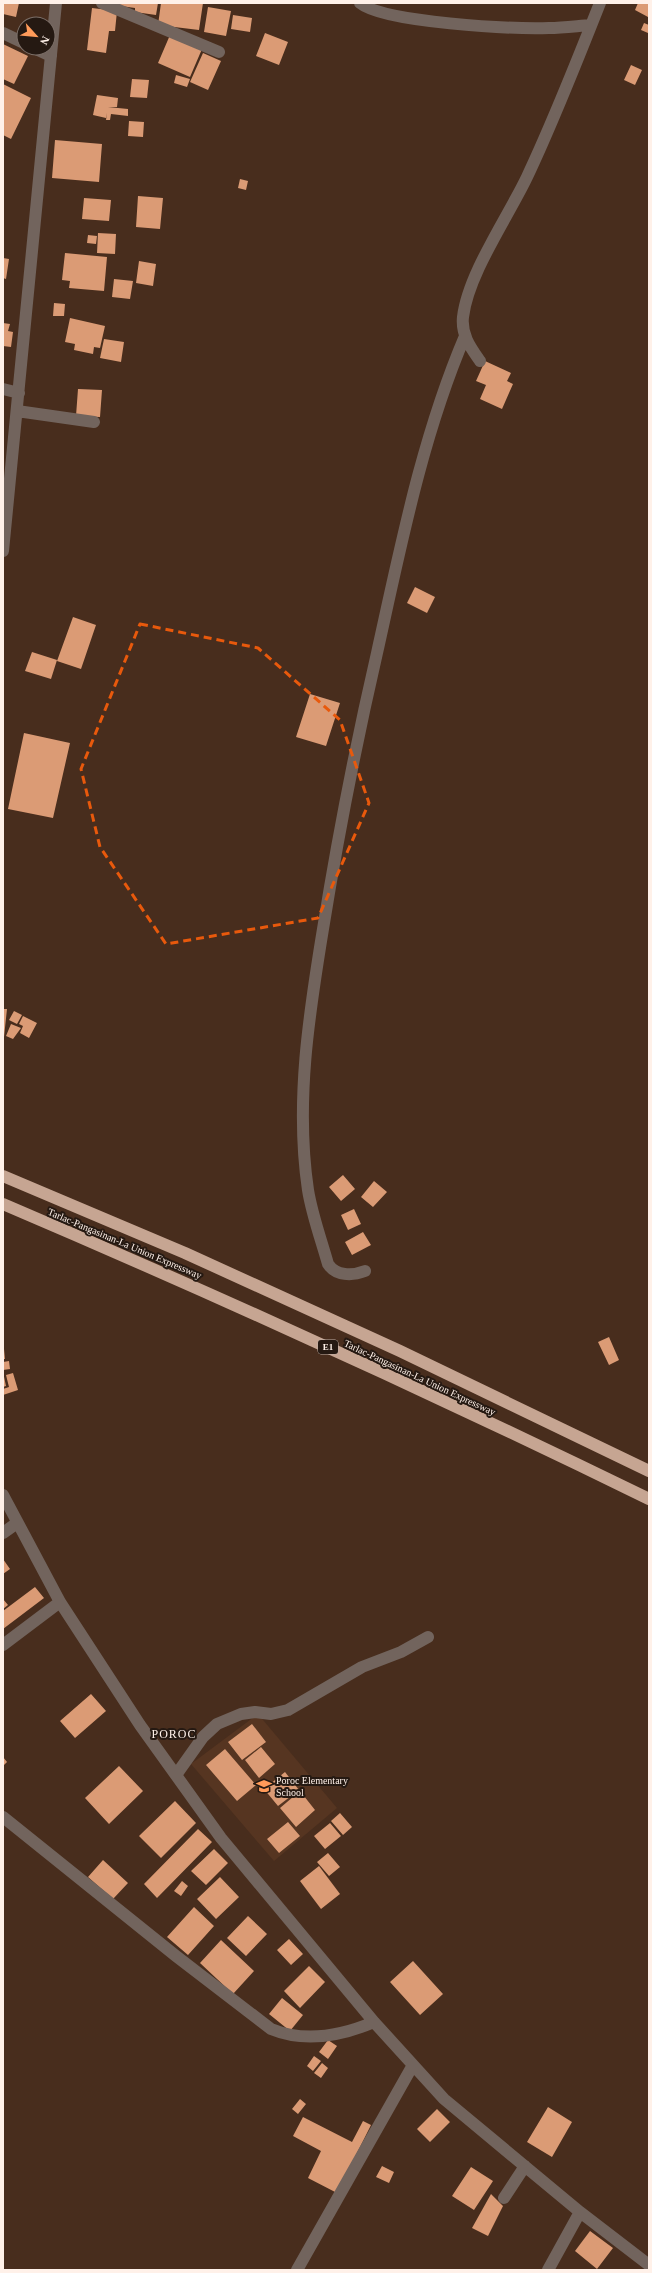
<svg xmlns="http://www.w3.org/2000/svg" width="652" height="2273" font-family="Georgia,serif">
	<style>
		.built { fill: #563521 }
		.building { fill: #db9b75 }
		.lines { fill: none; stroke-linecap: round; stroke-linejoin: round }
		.minor { stroke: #72645d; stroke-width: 12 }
		.highway { stroke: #c6a592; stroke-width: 12 }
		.marked { fill: none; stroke: #e8590c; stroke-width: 3; stroke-dasharray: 8 5; stroke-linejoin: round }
		.labels { text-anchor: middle; stroke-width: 4; stroke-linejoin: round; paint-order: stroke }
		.shield { fill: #251912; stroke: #beb0a8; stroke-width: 1 }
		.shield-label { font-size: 9px; font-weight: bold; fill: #fff1e9 }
		.street-label { font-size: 10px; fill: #fff1e9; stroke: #251912 }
		.poi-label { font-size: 10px; fill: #fff1e9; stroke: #251912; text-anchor: start }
		.quarter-label { font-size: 12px; letter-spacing: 1px; fill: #fff1e9; stroke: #251912 }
	</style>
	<rect width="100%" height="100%" fill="#482d1d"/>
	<path class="built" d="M258,1714L337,1808L274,1861L191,1764Z"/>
	<path class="building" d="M3,3H19L16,17L3,14Z
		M114,3H158L156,15L135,12V8L114,5Z
		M161,3H203L199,30L158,25Z
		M638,3H649L648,17L635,10Z
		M208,7L231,11L226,36L204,32Z
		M92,8L117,11L115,31H109L106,53L87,50Z
		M233,15L252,18L250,32L231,29Z
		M644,23L649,25L648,33L641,30Z
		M265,33L288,42L279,65L256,56Z
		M170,35L202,49L190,77L158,63Z
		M3,44L28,56L14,84L3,79Z
		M203,53L221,61L208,90L190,82Z
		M631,65L642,70L635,85L624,80Z
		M176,75L190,79L187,87L174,83Z
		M132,79L149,80L147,98L130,97Z
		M3,84L31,98L11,139L3,135Z
		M97,95L118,98L117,107H108L128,109V116L111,114L110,120H106L107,113L106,118L93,115Z
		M129,121L144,122L143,137L128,136Z
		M55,140L102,144L99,182L52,178Z
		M240,179L248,181L246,190L238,188Z
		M138,196L163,198L160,229L136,227Z
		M84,198L111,200L109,221L82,219Z
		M98,233L116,234L115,254L97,253Z
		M88,235L97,236L96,244L87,243Z
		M65,253L107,257L104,291L69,288L70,281L62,280Z
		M3,258L9,259L6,279L3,278Z
		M139,261L156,264L153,286L136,283Z
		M114,279L133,281L130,299L112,297Z
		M54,303L65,304L64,316H53Z
		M70,318L105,326L100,348L94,347L93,354L74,350L75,344L65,342Z
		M3,323L10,324L8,331L13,332L11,347L3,346Z
		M104,339L124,342L121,362L100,358Z
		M485,361L511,373L507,381L513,384L502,409L480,399L486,385L476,381Z
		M78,389L102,390L100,417L76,416Z
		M415,587L435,597L427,613L407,603Z
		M73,617L96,625L81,669L57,661Z
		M32,652L57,660L51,679L25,671Z
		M310,694L340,703L326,746L296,737Z
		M24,733L70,743L53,818L8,809Z
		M3,1009H7L4,1037H3Z
		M14,1011L22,1015L17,1024L9,1020Z
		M23,1016L37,1023L29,1038L20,1033L23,1026L19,1024Z
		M11,1024L21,1028L13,1039L6,1036Z
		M343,1175L355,1189L341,1201L329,1187Z
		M374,1181L387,1192L373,1207L361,1197Z
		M354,1209L361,1224L348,1230L341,1215Z
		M363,1232L371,1245L352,1255L345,1242Z
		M609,1337L619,1360L609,1365L598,1342Z
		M3,1349H4L5,1359H3Z
		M9,1361L10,1369L3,1370V1362Z
		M3,1372L6,1386L3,1387Z
		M13,1373L18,1390L3,1395V1389L9,1387L6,1375Z
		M3,1559L10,1569L3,1574Z
		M35,1587L44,1598L3,1629V1611Z
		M3,1599L8,1605L3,1609Z
		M91,1694L106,1711L75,1738L60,1721Z
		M252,1724L266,1742L242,1760L228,1742Z
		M261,1747L275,1764L259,1778L245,1760Z
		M225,1749L256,1785L237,1801L206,1765Z
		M3,1757L7,1762L3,1766Z
		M119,1766L143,1791L109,1824L85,1798Z
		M285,1772L299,1790L278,1806L264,1789Z
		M300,1791L315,1810L296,1827L280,1808Z
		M175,1801L196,1823L161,1858L139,1836Z
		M340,1813L352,1827L343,1835L331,1821Z
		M288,1822L300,1836L279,1853L267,1839Z
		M330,1823L341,1836L325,1849L314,1836Z
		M198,1829L212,1842L157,1898L144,1884Z
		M214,1849L228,1863L206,1885L191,1871Z
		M328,1853L340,1867L329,1876L317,1862Z
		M103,1860L128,1883L113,1899L88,1877Z
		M319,1866L340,1894L321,1909L300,1881Z
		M220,1877L239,1897L216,1919L197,1899Z
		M182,1881L188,1886L181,1896L174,1891Z
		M194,1907L214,1926L188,1955L167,1937Z
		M248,1916L267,1934L246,1956L227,1938Z
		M289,1939L303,1954L291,1965L277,1950Z
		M221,1940L254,1971L233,1994L200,1963Z
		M413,1961L443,1994L420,2015L390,1982Z
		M309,1966L325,1982L300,2008L284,1991Z
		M282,1998L303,2015L290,2031L269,2014Z
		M328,2040L337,2046L328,2059L319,2052Z
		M314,2056L321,2061L313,2071L307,2066Z
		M322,2063L328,2068L321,2078L314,2073Z
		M300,2099L306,2104L298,2114L292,2109Z
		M548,2107L572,2122L552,2157L527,2142Z
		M437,2109L450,2122L430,2142L417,2129Z
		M303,2117L352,2142L363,2121L371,2125L337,2193L308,2178L321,2151L293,2136Z
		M382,2166L394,2172L389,2183L376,2177Z
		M471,2167L493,2181L474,2210L452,2196Z
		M491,2194L503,2206L488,2236L472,2228Z
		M590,2231L613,2248L597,2269L575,2251Z"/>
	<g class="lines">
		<path class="minor" d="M102,3L219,52
			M360,3C384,23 513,29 549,28C563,28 577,26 591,25
			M3,33L24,43
			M34,48L51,56
			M480,361C471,348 461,335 463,317C468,274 508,217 527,177C554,120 577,61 600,3
			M3,389L19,393
			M17,411L94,422
			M3,551L56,3
			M365,1271C352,1276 336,1276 328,1264C321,1239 312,1215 308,1190C295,1103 309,1014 323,929C338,836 356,744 377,653C401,545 422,437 465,336
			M3,1495L60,1602L140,1725L221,1838L374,2022L444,2099L580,2212L649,2265
			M3,1533L17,1523
			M3,1645L60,1602
			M176,1775L203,1737L217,1724L241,1714L255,1712L271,1714L288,1710L362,1667L401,1652L428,1637
			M3,1817L176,1956L271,2029C305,2043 341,2036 374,2022
			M504,2198L525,2166
			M297,2270L413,2065
			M548,2270L580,2212"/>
		<path class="highway" d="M3,1176L185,1253L400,1351L649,1471
			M3,1204C221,1297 436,1395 649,1499"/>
	</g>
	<path class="marked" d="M140,624L258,648L340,720L369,803L318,918L166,944L100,847L81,769Z"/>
	<defs>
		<symbol id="school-bare" viewBox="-9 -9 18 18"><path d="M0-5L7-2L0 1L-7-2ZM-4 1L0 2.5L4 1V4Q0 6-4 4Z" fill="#ff9b5a" stroke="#251912" stroke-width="2.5" paint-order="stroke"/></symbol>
	</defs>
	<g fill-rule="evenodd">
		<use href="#school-bare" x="253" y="1775" width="22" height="22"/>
	</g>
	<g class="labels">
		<rect class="shield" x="318" y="1340" width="20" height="14" rx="3"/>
		<g class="shield-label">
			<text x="328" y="1350">E1</text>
		</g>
		<g class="street-label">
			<text transform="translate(125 1243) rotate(23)" y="4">Tarlac-Pangasinan-La Union Expressway</text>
			<text transform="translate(420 1377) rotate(25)" y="4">Tarlac-Pangasinan-La Union Expressway</text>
		</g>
		<g class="poi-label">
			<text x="276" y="1784">Poroc Elementary<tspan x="276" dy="12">School</tspan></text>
		</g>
		<g class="quarter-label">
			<text x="174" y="1738">POROC</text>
		</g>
	</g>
	<rect width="652" height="2273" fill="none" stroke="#fff1e9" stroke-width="8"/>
	<g transform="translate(36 36) rotate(117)"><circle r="19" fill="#251912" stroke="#7c6f68"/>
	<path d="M0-3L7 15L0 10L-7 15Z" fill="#ff9b5a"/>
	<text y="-6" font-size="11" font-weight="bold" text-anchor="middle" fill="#fff1e9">N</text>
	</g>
</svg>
